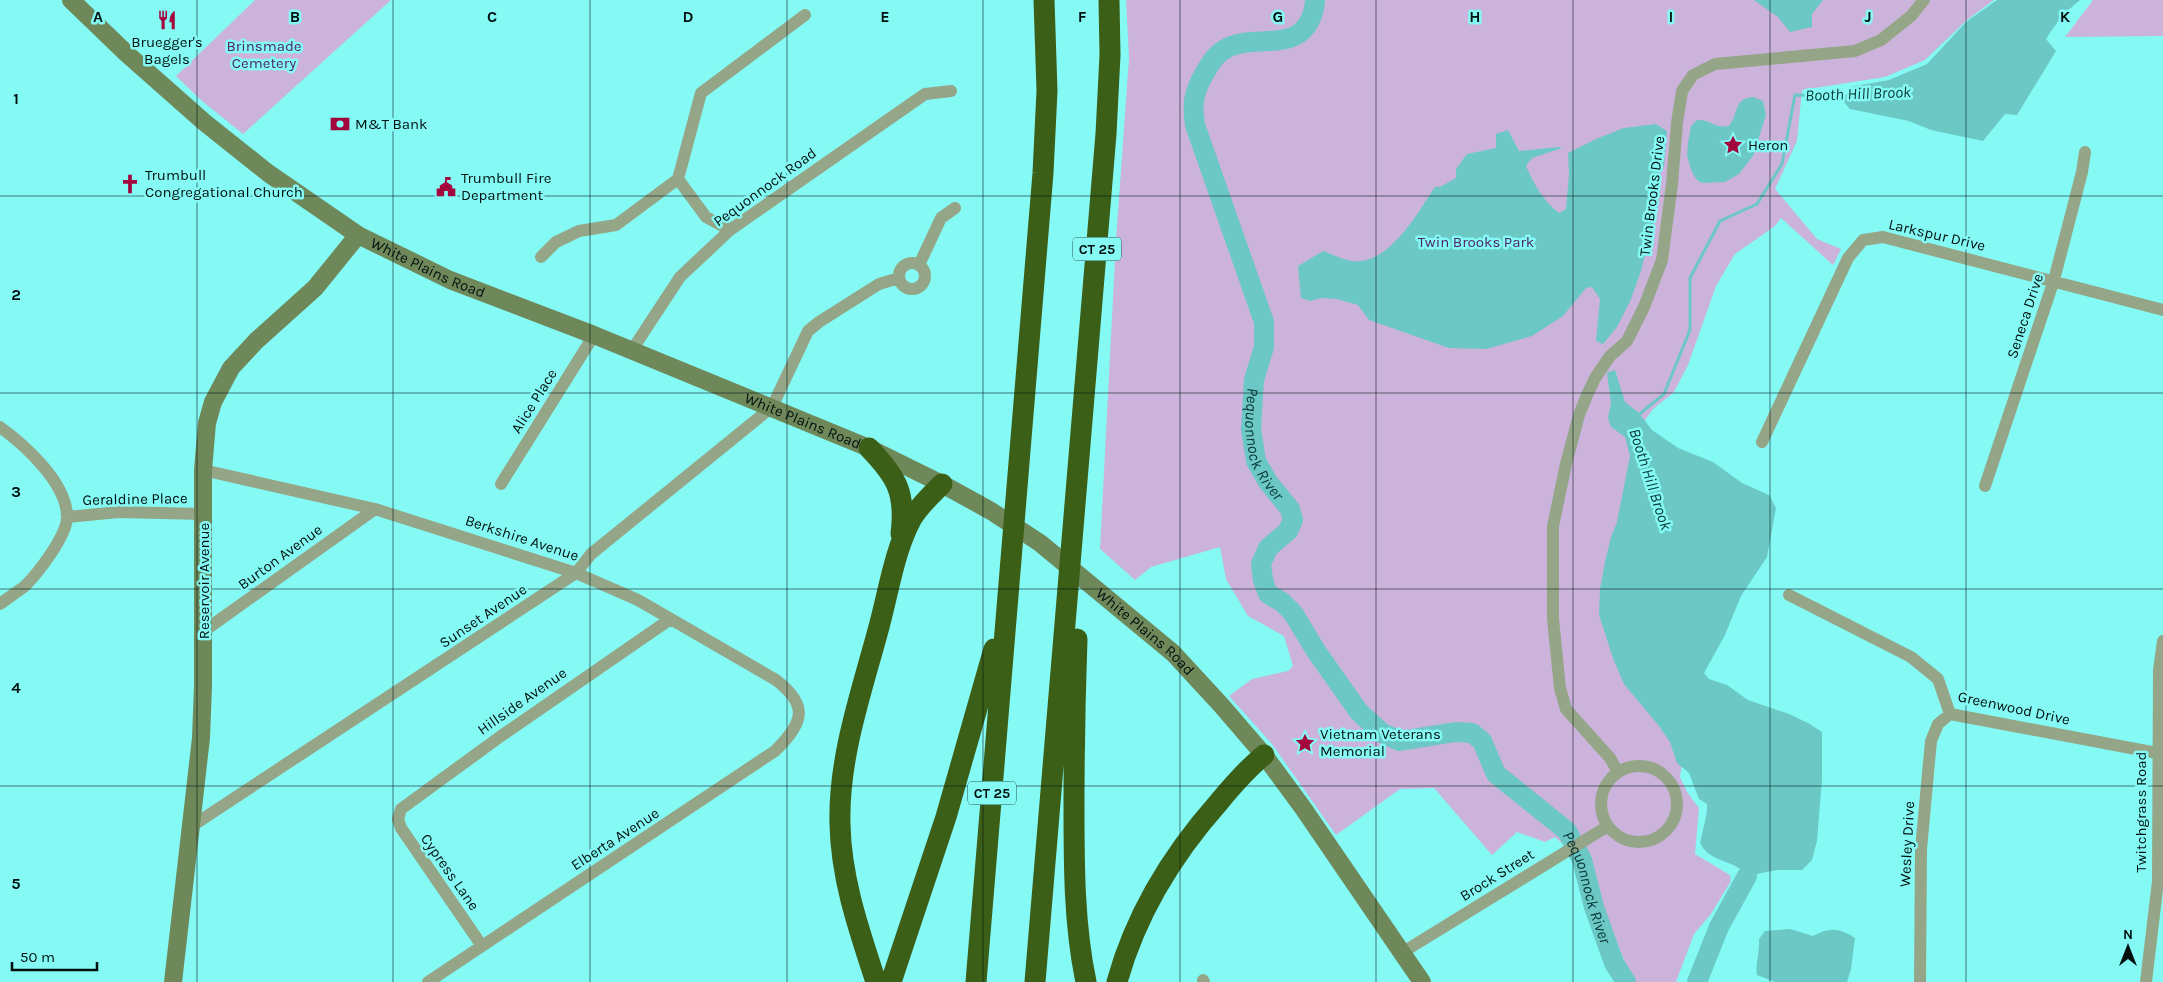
<svg xmlns="http://www.w3.org/2000/svg" width="2163" height="982" font-family="Karla,sans-serif">
	<style>
		.green { fill: #cbb3db }
		.water { fill: #6bc8c5 }
		.lines { fill: none; stroke-linecap: round; stroke-linejoin: round }
		.stream { stroke: #6bc8c5; stroke-width: 3 }
		.river { stroke: #6bc8c5; stroke-width: 20 }
		.street { stroke: #94a687; stroke-width: 12 }
		.secondary { stroke: #6e885a; stroke-width: 18 }
		.highway { stroke: #3c5f17; stroke-width: 21 }
		.grid { fill: none; stroke: #00100f; stroke-width: 1; stroke-opacity: 0.55 }
		.labels { text-anchor: middle; stroke-width: 5; stroke-linejoin: round; paint-order: stroke }
		.shield { fill: #85faf5; stroke: #285654; stroke-width: 1 }
		.shield-label { font-size: 14px; font-weight: bold; fill: #00100f }
		.poi-label { font-size: 15px; fill: #00100f; stroke: #85faf5; text-anchor: start }
		.park-label { font-size: 15px; fill: #4f2266; stroke: #85faf5 }
		.street-label { font-size: 15px; fill: #00100f; stroke: #85faf5 }
		.water-label { font-size: 16px; font-style: italic; fill: #083736; stroke: #85faf5 }
		.grid-label { font-size: 16px; text-anchor: middle; font-weight: bold; fill: #00100f; stroke: #85faf5; stroke-width: 5; stroke-linejoin: round; paint-order: stroke }
	</style>
	<rect width="100%" height="100%" fill="#85faf5"/>
	<path class="green" d="M255,0H391L243,134L202,101L176,76Z
		M1126,0H1994L1967,20L1925,60L1885,77L1802,90L1797,141L1775,189L1817,239L1841,249L1833,265L1781,218L1775,226L1735,254L1716,286L1688,365L1674,392L1653,409L1634,435L1683,756L1680,777L1687,792L1699,808L1695,854L1730,875L1731,881L1711,914L1694,934L1676,982H1633L1613,933L1588,890L1574,854L1555,837L1545,842L1517,832L1492,855L1434,788L1400,789L1336,835L1272,744L1229,696L1252,679L1288,671L1293,666L1284,636L1248,616L1226,579L1220,547L1151,567L1135,580L1100,549L1116,240L1129,58Z
		M2093,0H2163V36L2065,37Z"/>
	<path class="water" d="M1754,0H1823L1812,14V27L1790,32L1778,17Z
		M1997,0H2080C2066,11 2055,24 2046,39L2056,51L2017,115L2005,114L1983,141L1931,130L1909,121L1850,109L1843,101L1850,87L1889,80L1927,64L1966,22Z
		M1753,97L1763,101L1766,115L1753,156L1739,174L1725,182L1702,183L1697,180L1692,172L1687,156L1688,143L1691,126L1697,120C1710,119 1715,129 1729,126C1739,113 1733,99 1753,97Z
		M1656,124L1667,131L1664,166L1657,177L1655,185L1659,202L1641,271L1631,299L1617,327L1603,344L1596,341L1600,299L1592,287L1586,288L1563,316L1532,336L1486,349L1449,348L1369,320L1358,305L1337,299L1321,298L1310,301L1301,298L1298,266L1323,251C1332,254 1343,260 1352,261C1389,266 1418,212 1435,187H1440L1456,178V169L1467,154L1496,148V134L1508,130L1519,151L1559,147L1562,148L1532,158L1526,166C1534,184 1543,201 1559,213L1566,209L1569,175L1568,153L1596,139L1624,128Z
		M1615,370L1625,402L1639,413L1652,430L1678,448L1713,462L1742,483L1769,495L1776,508L1767,557L1741,596L1725,635L1704,673L1709,679L1727,685L1748,700L1789,714L1808,723L1822,732V779L1817,841L1812,860L1802,870H1777L1747,876C1734,858 1712,865 1700,843L1707,812V804L1699,799L1689,773L1677,763L1670,742L1659,726L1624,684L1614,661L1599,615L1600,589L1605,562L1611,537L1617,522L1630,456L1625,437L1611,427L1608,418L1611,403L1607,373Z
		M1790,929L1813,936C1830,927 1839,928 1855,938L1851,969L1847,982H1775L1757,975C1755,963 1760,952 1759,939L1765,931Z"/>
	<g class="lines">
		<path class="stream" d="M1637,416L1664,394L1690,330V278L1720,221L1757,204L1782,164L1795,95L1850,96"/>
		<g class="river">
			<path id="s1" d="M1315,0C1315,8 1313,14 1309,22C1294,51 1254,35 1229,47C1216,53 1211,62 1204,74C1193,94 1192,104 1195,125L1264,322V347L1254,380L1251,429L1256,461L1268,482L1290,509L1293,520L1288,531L1268,548L1261,564L1263,580L1268,594L1282,602L1293,613L1316,651L1359,712L1382,733L1400,741L1455,732L1472,733L1482,741L1496,774L1567,831L1582,860L1594,907L1614,963L1626,982"/>
			<path d="M1697,982L1719,927L1747,876"/>
		</g>
		<path class="street" d="M678,179L701,93L805,15
			M541,257L556,242L579,231L616,225L678,179L706,217L730,230
			M899 276a13 13 0 1 1 26 0a13 13 0 1 1-26 0Z
			M919,265L941,218L955,208
			M632,350L680,277L730,230L925,94L951,91
			M0,427C25,445 68,484 67,518C66,537 38,573 25,586C17,592 8,598 0,604
			M1762,442L1848,258L1863,240L1883,237L2163,310
			M203,470L375,509L576,573L638,600L776,680C810,706 803,723 775,751L428,982
			M501,484L594,335
			M1985,486L2054,280L2082,172L2085,152
			M67,517L119,512L203,514
			M1789,595L1911,657L1938,679L1950,714
			M204,631L375,509
			M1950,714L2157,753
			M1601 804a38 38 0 1 1 76 0a38 38 0 1 1-76 0Z
			M1618,772L1610,758L1566,709L1560,688L1553,619V526L1566,464L1579,415L1587,395L1595,378L1610,356L1627,341L1644,307L1662,260L1672,184L1677,123L1682,91L1693,75L1715,64L1855,51L1881,40L1911,16L1924,0
			M192,826L576,573L591,554L772,407L808,331L819,322L879,284L899,278
			M482,946L401,828L398,819L401,809L501,736L669,620
			M1403,952L1608,826
			M1203,980L1204,982
			M1920,982L1921,849L1931,741L1938,724L1950,714
			M2146,982L2158,881L2159,670L2163,641"/>
		<g class="secondary">
			<path id="s2" d="M71,0L126,53L204,122L268,173L358,235L450,280L594,335L869,448L942,484L991,511L1040,543L1173,653L1221,705L1264,755L1303,808L1422,982"/>
			<path d="M173,982L201,738L203,686V470L207,423L213,402L231,368L256,341L315,288L358,235"/>
		</g>
		<path class="highway" d="M869,448C897,477 906,493 901,534
			M1077,639C1075,695 1074,751 1074,807C1074,865 1074,925 1086,982
			M876,982C859,930 841,879 840,824C838,756 863,688 880,623C889,589 895,549 912,518C920,505 931,495 942,484
			M891,982L946,817L994,649
			M976,982L1043,173L1047,91L1044,0
			M1035,982L1106,134L1110,55L1109,0
			M1117,982C1136,913 1172,855 1219,802C1233,785 1247,769 1264,755"/>
	</g>
	<path class="grid" d="M197,0V982M393,0V982M590,0V982M787,0V982M983,0V982M1180,0V982M1376,0V982M1573,0V982M1770,0V982M1966,0V982M0,196H2163M0,393H2163M0,589H2163M0,786H2163"/>
	<defs>
		<symbol id="restaurant-bare" viewBox="-9 -9 18 18"><path d="M-5-6h1v4h1v-4h1v4h1v-4h1v5L-1.5 .5V6h-2V.5L-5-1ZM5-6V6H3V1.5H1.5Q1.5-4 5-6Z" fill="#a3063c" stroke="#85faf5" stroke-width="2.5" paint-order="stroke"/></symbol>
		<symbol id="bank-bare" viewBox="-9 -9 18 18"><path d="M-6-4H6V4H-6ZM0-2.3a2.3 2.3 0 1 0 0 4.6a2.3 2.3 0 1 0 0-4.6Z" fill="#a3063c" stroke="#85faf5" stroke-width="2.5" paint-order="stroke"/></symbol>
		<symbol id="sight-bare" viewBox="-9 -9 18 18"><path d="M0-6L1.8-2.2L6-1.7L2.9 1.2L3.7 5.4L0 3.3L-3.7 5.4L-2.9 1.2L-6-1.7L-1.8-2.2Z" fill="#a3063c" stroke="#85faf5" stroke-width="2.5" paint-order="stroke"/></symbol>
		<symbol id="church-bare" viewBox="-9 -9 18 18"><path d="M-1.2-6h2.4v3.5h3.3v2.4h-3.3V6h-2.4V-.1h-3.3v-2.4h3.3Z" fill="#a3063c" stroke="#85faf5" stroke-width="2.5" paint-order="stroke"/></symbol>
		<symbol id="civic-bare" viewBox="-9 -9 18 18"><path d="M-.6-6.5H3V-4.5H.6V-3L4-1V1h2V6H-6V1h2V-1L-.6-3ZM-1.2 2.5V6h2.4V2.5Z" fill="#a3063c" stroke="#85faf5" stroke-width="2.5" paint-order="stroke"/></symbol>
	</defs>
	<g fill-rule="evenodd">
		<use href="#restaurant-bare" x="153" y="6" width="28" height="28"/>
		<use href="#bank-bare" x="326" y="110" width="28" height="28"/>
		<use href="#sight-bare" x="1719" y="131" width="28" height="28"/>
		<use href="#church-bare" x="116" y="170" width="28" height="28"/>
		<use href="#civic-bare" x="432" y="173" width="28" height="28"/>
		<use href="#sight-bare" x="1291" y="729" width="28" height="28"/>
	</g>
	<g class="labels">
		<g class="shield">
			<rect x="1073" y="237.5" width="48" height="23" rx="4"/>
			<rect x="968" y="781.5" width="48" height="23" rx="4"/>
		</g>
		<g class="shield-label">
			<text x="1097" y="254">CT 25</text>
			<text x="992" y="798">CT 25</text>
		</g>
		<g class="poi-label">
			<text x="167" y="47" text-anchor="middle">Bruegger's<tspan x="167" dy="17">Bagels</tspan></text>
			<text x="355" y="129">M&amp;T Bank</text>
			<text x="1748" y="150">Heron</text>
			<text x="145" y="180">Trumbull<tspan x="145" dy="17">Congregational Church</tspan></text>
			<text x="461" y="183">Trumbull Fire<tspan x="461" dy="17">Department</tspan></text>
			<text x="1320" y="739">Vietnam Veterans<tspan x="1320" dy="17">Memorial</tspan></text>
		</g>
		<g class="park-label">
			<text x="264" y="51">Brinsmade<tspan x="264" dy="17">Cemetery</tspan></text>
			<text x="1476" y="247">Twin Brooks Park</text>
		</g>
		<g class="street-label">
			<text transform="translate(765 187) rotate(-36)" y="5">Pequonnock Road</text>
			<text transform="translate(1652 196) rotate(-83)" y="5">Twin Brooks Drive</text>
			<text transform="translate(1937 235) rotate(13)" y="5">Larkspur Drive</text>
			<text dy="5" stroke="none"><textPath href="#s2" startOffset="449">White Plains Road</textPath></text>
			<text transform="translate(2025 316) rotate(-72)" y="5">Seneca Drive</text>
			<text transform="translate(534 401) rotate(-58)" y="5">Alice Place</text>
			<text dy="5" stroke="none"><textPath href="#s2" startOffset="854">White Plains Road</textPath></text>
			<text transform="translate(135 499) rotate(-1)" y="5">Geraldine Place</text>
			<text transform="translate(522 538) rotate(18)" y="5">Berkshire Avenue</text>
			<text transform="translate(280 557) rotate(-36)" y="5">Burton Avenue</text>
			<text transform="translate(204 581) rotate(-90)" y="5">Reservoir Avenue</text>
			<text transform="translate(483 616) rotate(-34)" y="5">Sunset Avenue</text>
			<text dy="5" stroke="none"><textPath href="#s2" startOffset="1259">White Plains Road</textPath></text>
			<text transform="translate(522 701) rotate(-35)" y="5">Hillside Avenue</text>
			<text transform="translate(2014 708) rotate(12)" y="5">Greenwood Drive</text>
			<text transform="translate(2141 812) rotate(-90)" y="5">Twitchgrass Road</text>
			<text transform="translate(615 839) rotate(-33)" y="5">Elberta Avenue</text>
			<text transform="translate(1907 844) rotate(-87)" y="5">Wesley Drive</text>
			<text transform="translate(450 872) rotate(55)" y="5">Cypress Lane</text>
			<text transform="translate(1497 875) rotate(-32)" y="5">Brock Street</text>
		</g>
		<g class="water-label">
			<text transform="translate(1858 93) rotate(-2)" y="6">Booth Hill Brook</text>
			<text dy="6" stroke="none"><textPath href="#s1" startOffset="536">Pequonnock River</textPath></text>
			<text transform="translate(1651 479) rotate(72)" y="6">Booth Hill Brook</text>
			<text dy="6" stroke="none"><textPath href="#s1" startOffset="1182">Pequonnock River</textPath></text>
		</g>
	</g>
	<g class="grid-label">
		<text x="98" y="22">A</text>
		<text x="295" y="22">B</text>
		<text x="492" y="22">C</text>
		<text x="688" y="22">D</text>
		<text x="885" y="22">E</text>
		<text x="1082" y="22">F</text>
		<text x="1278" y="22">G</text>
		<text x="1475" y="22">H</text>
		<text x="1671" y="22">I</text>
		<text x="1868" y="22">J</text>
		<text x="2065" y="22">K</text>
		<text x="16" y="104">1</text>
		<text x="16" y="300">2</text>
		<text x="16" y="497">3</text>
		<text x="16" y="693">4</text>
		<text x="16" y="889">5</text>
	</g>
	<g transform="translate(2128 947)" stroke="#85faf5" stroke-width="4" paint-order="stroke">
	<path d="M0-4L9 19L0 12L-9 19Z" fill="#00100f"/>
	<text y="-8" font-size="14" font-weight="bold" text-anchor="middle" fill="#00100f">N</text>
	</g>
	<path d="M12 962v8h85v-8" fill="none" stroke="#00100f" stroke-width="2.5"/>
	<text x="20" y="962" font-size="15" fill="#00100f" stroke="#85faf5" stroke-width="4" paint-order="stroke">50 m</text>
</svg>
